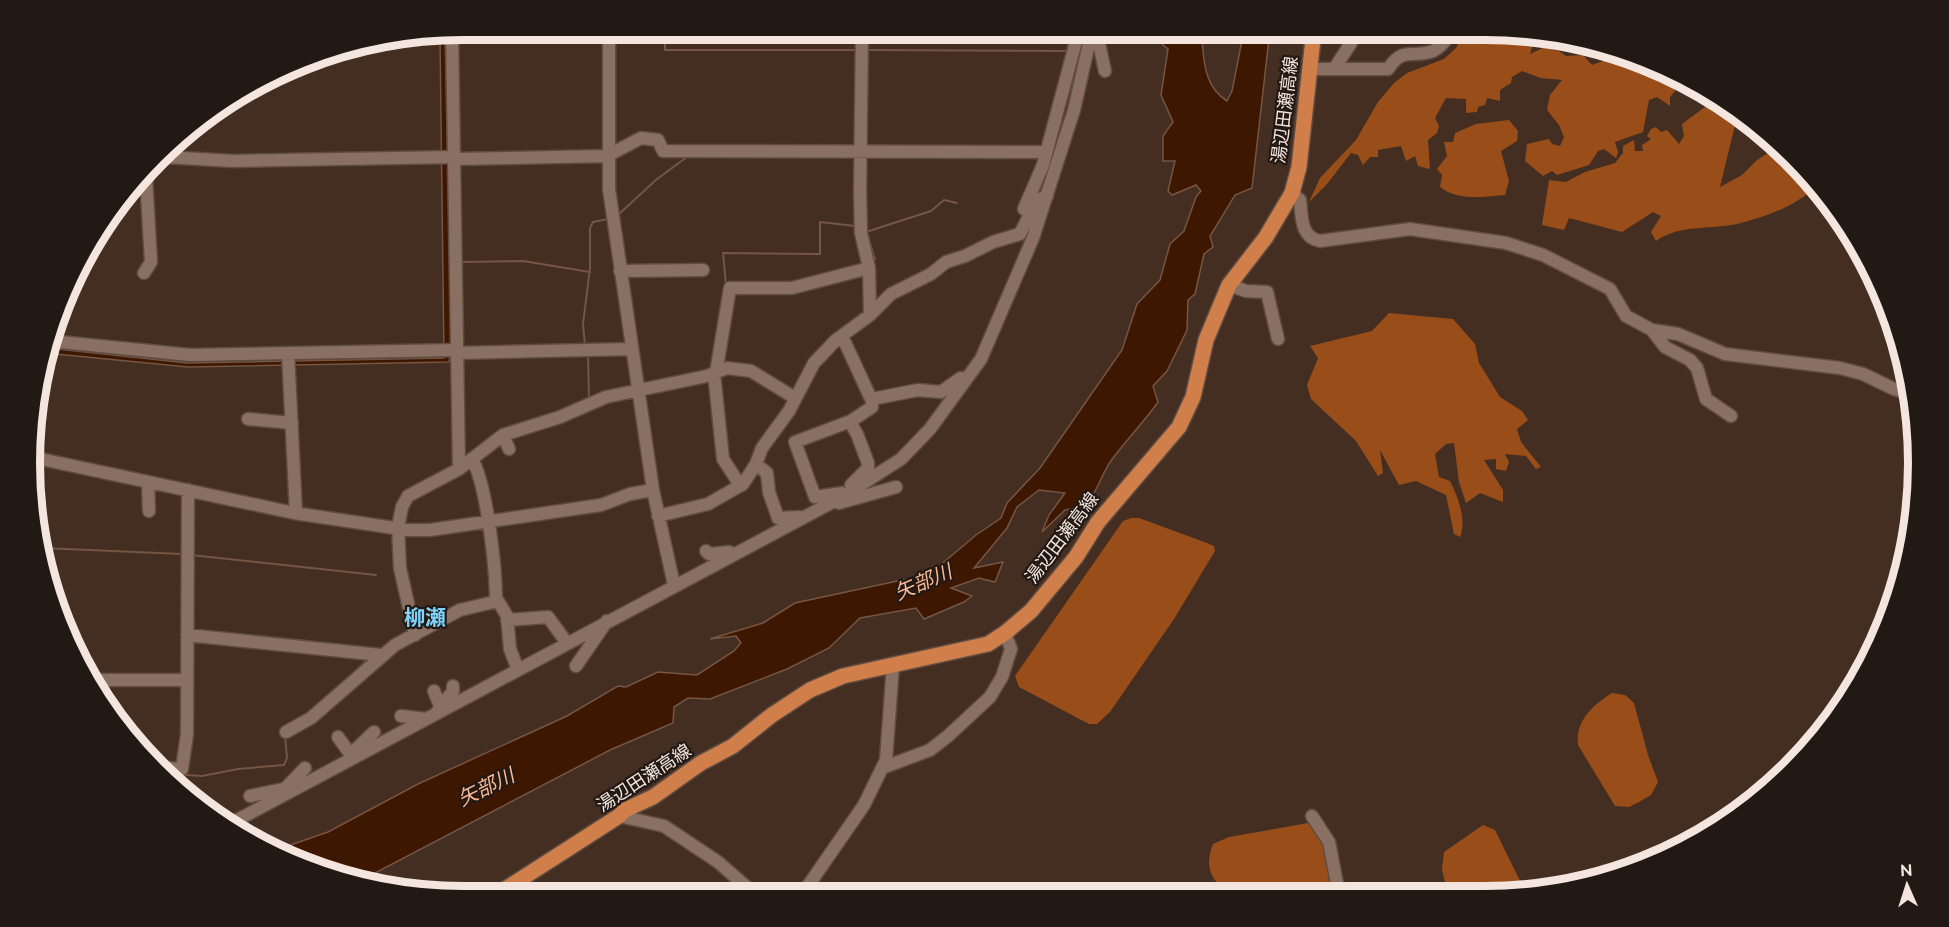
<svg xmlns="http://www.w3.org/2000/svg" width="1949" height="927" font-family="Raleway,'Noto Sans JP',sans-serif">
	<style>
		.forest { fill: #994d19 }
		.water { fill: #3e1700; stroke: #755543; stroke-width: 1.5 }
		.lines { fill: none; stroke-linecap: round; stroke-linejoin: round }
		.stream { stroke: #755543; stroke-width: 2 }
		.minor-casing { stroke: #5f4c41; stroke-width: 15 }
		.major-casing { stroke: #5f4c41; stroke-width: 18 }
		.minor { stroke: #8a7063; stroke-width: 12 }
		.major { stroke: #d07e4a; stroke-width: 15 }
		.labels { text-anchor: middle; stroke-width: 4.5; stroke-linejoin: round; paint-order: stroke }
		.street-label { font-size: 18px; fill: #f4e6de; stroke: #231914 }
		.water-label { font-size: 20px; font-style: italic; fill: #f9b894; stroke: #231914 }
		.quarter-label { font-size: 21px; font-weight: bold; fill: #7fd4fc; stroke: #231914 }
		.rim { fill: none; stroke: #f4e6de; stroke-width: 8 }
	</style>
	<rect width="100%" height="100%" fill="#442e22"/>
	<path class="forest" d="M1465,30L1532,35L1535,37L1530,54L1545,47L1559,51L1566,56L1583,55L1592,65L1614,57L1635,68L1646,61L1690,84L1680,85L1670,97V106L1657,97L1649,100L1643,132L1615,142L1618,152L1616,158L1604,149L1598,151L1589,165L1557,175L1552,171L1543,176L1525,161L1527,144L1549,139L1552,144L1560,146L1564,137L1559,125L1547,110L1550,95L1562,80L1541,78L1522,71L1512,77L1511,83L1500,90V101L1487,98L1485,105L1478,107L1477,112L1466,113V99L1446,98L1435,118L1439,126L1437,133L1428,140L1430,169L1418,166L1415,156L1406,161L1401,146L1378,150V157H1370L1363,165L1358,155L1351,153L1327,184L1309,202L1320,178L1356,140L1378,102L1394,83L1407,73L1444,59L1456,48Z
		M1717,98L1738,113L1720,187L1742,175L1757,160L1779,146L1792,157L1816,186C1797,206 1763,218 1737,224C1708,230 1680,224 1656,241L1651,232L1661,216L1653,212L1622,232L1569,218L1564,230L1542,225L1549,180L1566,182L1585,172L1615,163L1623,153V146L1634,140L1635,151H1643L1642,145L1651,139L1647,136L1651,129L1656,127L1661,132L1667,130L1679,144L1684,136L1682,124Z
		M1509,120L1518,131L1517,141L1501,151L1509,181L1505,195C1483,197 1458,201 1440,187L1442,175L1437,169L1447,156L1444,142H1453L1455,133L1476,124Z
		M1389,313L1453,319L1475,344L1479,363L1500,397L1522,411L1528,420L1517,429L1521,442L1541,467L1536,469L1526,456L1505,454L1509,462L1506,471L1496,469V459L1484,460L1503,490V502L1480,493L1466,503L1459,482L1454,443L1446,444L1435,454L1439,477L1450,481C1458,497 1467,520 1460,537L1454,534L1446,495L1416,481L1399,485L1380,450L1383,473L1378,476L1356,441L1311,399L1307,385L1318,358L1310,346L1372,331Z
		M1139,518L1207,543L1214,546L1215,551L1174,619L1110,712L1097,724H1089L1019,687L1015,676L1123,521L1131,518Z
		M1612,693L1625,695L1634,703L1648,755L1658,782L1651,795L1639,802L1629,807L1615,806L1578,745C1575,721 1593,705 1612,693Z
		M1308,823L1328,832L1336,894L1225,891C1209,876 1205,865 1213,844L1229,837Z
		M1483,825L1495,830L1526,893L1448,894L1442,870L1444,852Z"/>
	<path class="water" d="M1160,30H1201C1204,57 1202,85 1227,101L1232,91L1244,30H1270L1252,188L1235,195L1210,236L1213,247L1204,254L1195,294L1188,300L1187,330L1167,371L1153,386L1158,402C1144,422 1127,439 1113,458C1096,479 1099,507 1065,510L1042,532L1049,515L1065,493L1039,490L1017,507L1007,528L974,568L1003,562L995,582L979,578L951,588L972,596L964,602L924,619L916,608L860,618L829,648L787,669L710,699L688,698L674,707L673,723L610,750L358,882L297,864L273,851L328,832L418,784L567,716L618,686L626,687L658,672L697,675L734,651L741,643L736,636L710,639L763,623L795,603L902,580L925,578L976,535L1001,518L1007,503L1040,468L1122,350L1137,304L1160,280L1170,244L1184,231L1196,197L1201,191L1196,185L1172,195L1168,191L1175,161H1163V136L1173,122L1161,95L1168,49L1161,43Z
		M445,33L452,346L449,362L188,367L46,353L48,348L187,363L444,358L440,37V34Z"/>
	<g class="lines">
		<path class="stream" d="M665,30V50H858
			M866,50L1067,51
			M618,215L657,179L687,157
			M866,232L931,211L944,200L957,203
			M868,237L875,259
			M462,262L523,261L590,272
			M726,285L723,253L820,254V222L855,226
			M585,346L583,324L590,268V228L593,222L608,219
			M588,355L589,400
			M42,548L182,554
			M191,555L376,575
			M347,679L367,660
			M171,774L202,776L238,769L284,765L287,758L285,736"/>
		<defs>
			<path id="minor" d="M609,30V189L653,490L674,585
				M862,30L860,192L861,233L869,268L870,315
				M1096,30L1105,71
				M452,32L459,469
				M1311,69H1388C1404,45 1412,59 1433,51C1442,47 1447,38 1453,30
				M1334,69L1351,43L1354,30
				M165,157L233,161L453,157
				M454,159L607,156L641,138L658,140L663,151L1046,152
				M1292,193L1300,200C1302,216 1300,237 1320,241L1410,229L1506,243L1543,255L1610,289L1626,316L1652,330L1678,334L1725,354L1840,368L1863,374L1894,389L1912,394
				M1024,209L1043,165L1079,30
				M620,271L703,270
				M144,273L151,262L146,177
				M1229,285L1246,291L1267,292L1278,339
				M1652,330L1665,347L1690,360L1697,368L1706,399L1731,416
				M842,336L872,401V407L851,421L795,442L815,497L842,493
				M50,341L190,355L457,350
				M288,353L296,513
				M457,353L632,349
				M714,373L723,459L740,485
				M716,373L730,288H792L869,268
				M872,399L918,390L941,392L961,378
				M248,419L292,423
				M850,422L857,434L868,463V468L851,485
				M503,435L509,449
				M36,458L294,513L408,530H430L601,505L630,494L653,490
				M472,459C487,485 496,570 496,601
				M756,464L767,473L769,492L778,518L800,517
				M148,482L149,511
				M839,503L896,487
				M658,516L708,504L743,484L756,464L762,448L789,411L814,363L836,340L870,315L891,294L931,274L946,262L965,256L993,242L1020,234L1037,200L1047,196
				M706,551L709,554L729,552L733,554
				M507,620L548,617L567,643
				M187,635L381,655
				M415,635L400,568L398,527L402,507L408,496L459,469L503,435L560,417L606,397L707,376L727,368L751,371L795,398
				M576,666L607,621
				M93,680H186
				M434,691L440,706
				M437,712L453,691V686
				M401,716L426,719
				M286,732L311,718L395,645L460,610L498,601L507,616L510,649L518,670
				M338,737L353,758
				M351,754L374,732
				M155,767L182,769L187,734L188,490
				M882,768L930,750L948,736L990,697L1002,677L1011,649L1005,633
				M283,791L305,768
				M250,796L284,789
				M619,816L664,826L718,862L757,896
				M1312,816L1329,842L1339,894
				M226,826L842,497L901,459L930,429L981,359L1033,238L1074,110L1092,30
				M801,896L864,805L886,760L893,665"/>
			<path id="major" d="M493,897L619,816L625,810L653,797L701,763L733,746L772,715L810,690L843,676L988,644L1005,633L1031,611L1076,557L1098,522L1179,427L1193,397L1206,340L1229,285L1266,237L1292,193L1299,167L1314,30"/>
		</defs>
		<use href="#minor" class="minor-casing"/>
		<use href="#major" class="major-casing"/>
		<use href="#minor" class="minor"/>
		<use href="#major" class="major"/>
	</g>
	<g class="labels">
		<g class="street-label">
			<text transform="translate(1285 110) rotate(-83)" y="6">湯辺田瀬高線</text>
			<text transform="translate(1062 538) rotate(-53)" y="6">湯辺田瀬高線</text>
			<text transform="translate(644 778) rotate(-33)" y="6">湯辺田瀬高線</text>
		</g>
		<g class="water-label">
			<text transform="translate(923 582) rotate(-23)" y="7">矢部川</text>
			<text transform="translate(486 787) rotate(-26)" y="7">矢部川</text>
		</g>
		<g class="quarter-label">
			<text x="425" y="625">柳瀬</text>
		</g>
	</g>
	<path d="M0 0H1949V927H0ZM463 40H1485A423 423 0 0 1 1908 463V463A423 423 0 0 1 1485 886H463A423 423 0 0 1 40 463V463A423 423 0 0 1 463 40Z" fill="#231914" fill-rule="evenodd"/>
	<path class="rim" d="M463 40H1485A423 423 0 0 1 1908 463V463A423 423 0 0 1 1485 886H463A423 423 0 0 1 40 463V463A423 423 0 0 1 463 40Z"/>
	<g transform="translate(1907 885) rotate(357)" stroke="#231914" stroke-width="4.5" paint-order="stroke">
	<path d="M0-4.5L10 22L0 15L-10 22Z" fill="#f4e6de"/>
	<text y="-9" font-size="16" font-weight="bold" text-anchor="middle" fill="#f4e6de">N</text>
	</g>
</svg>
